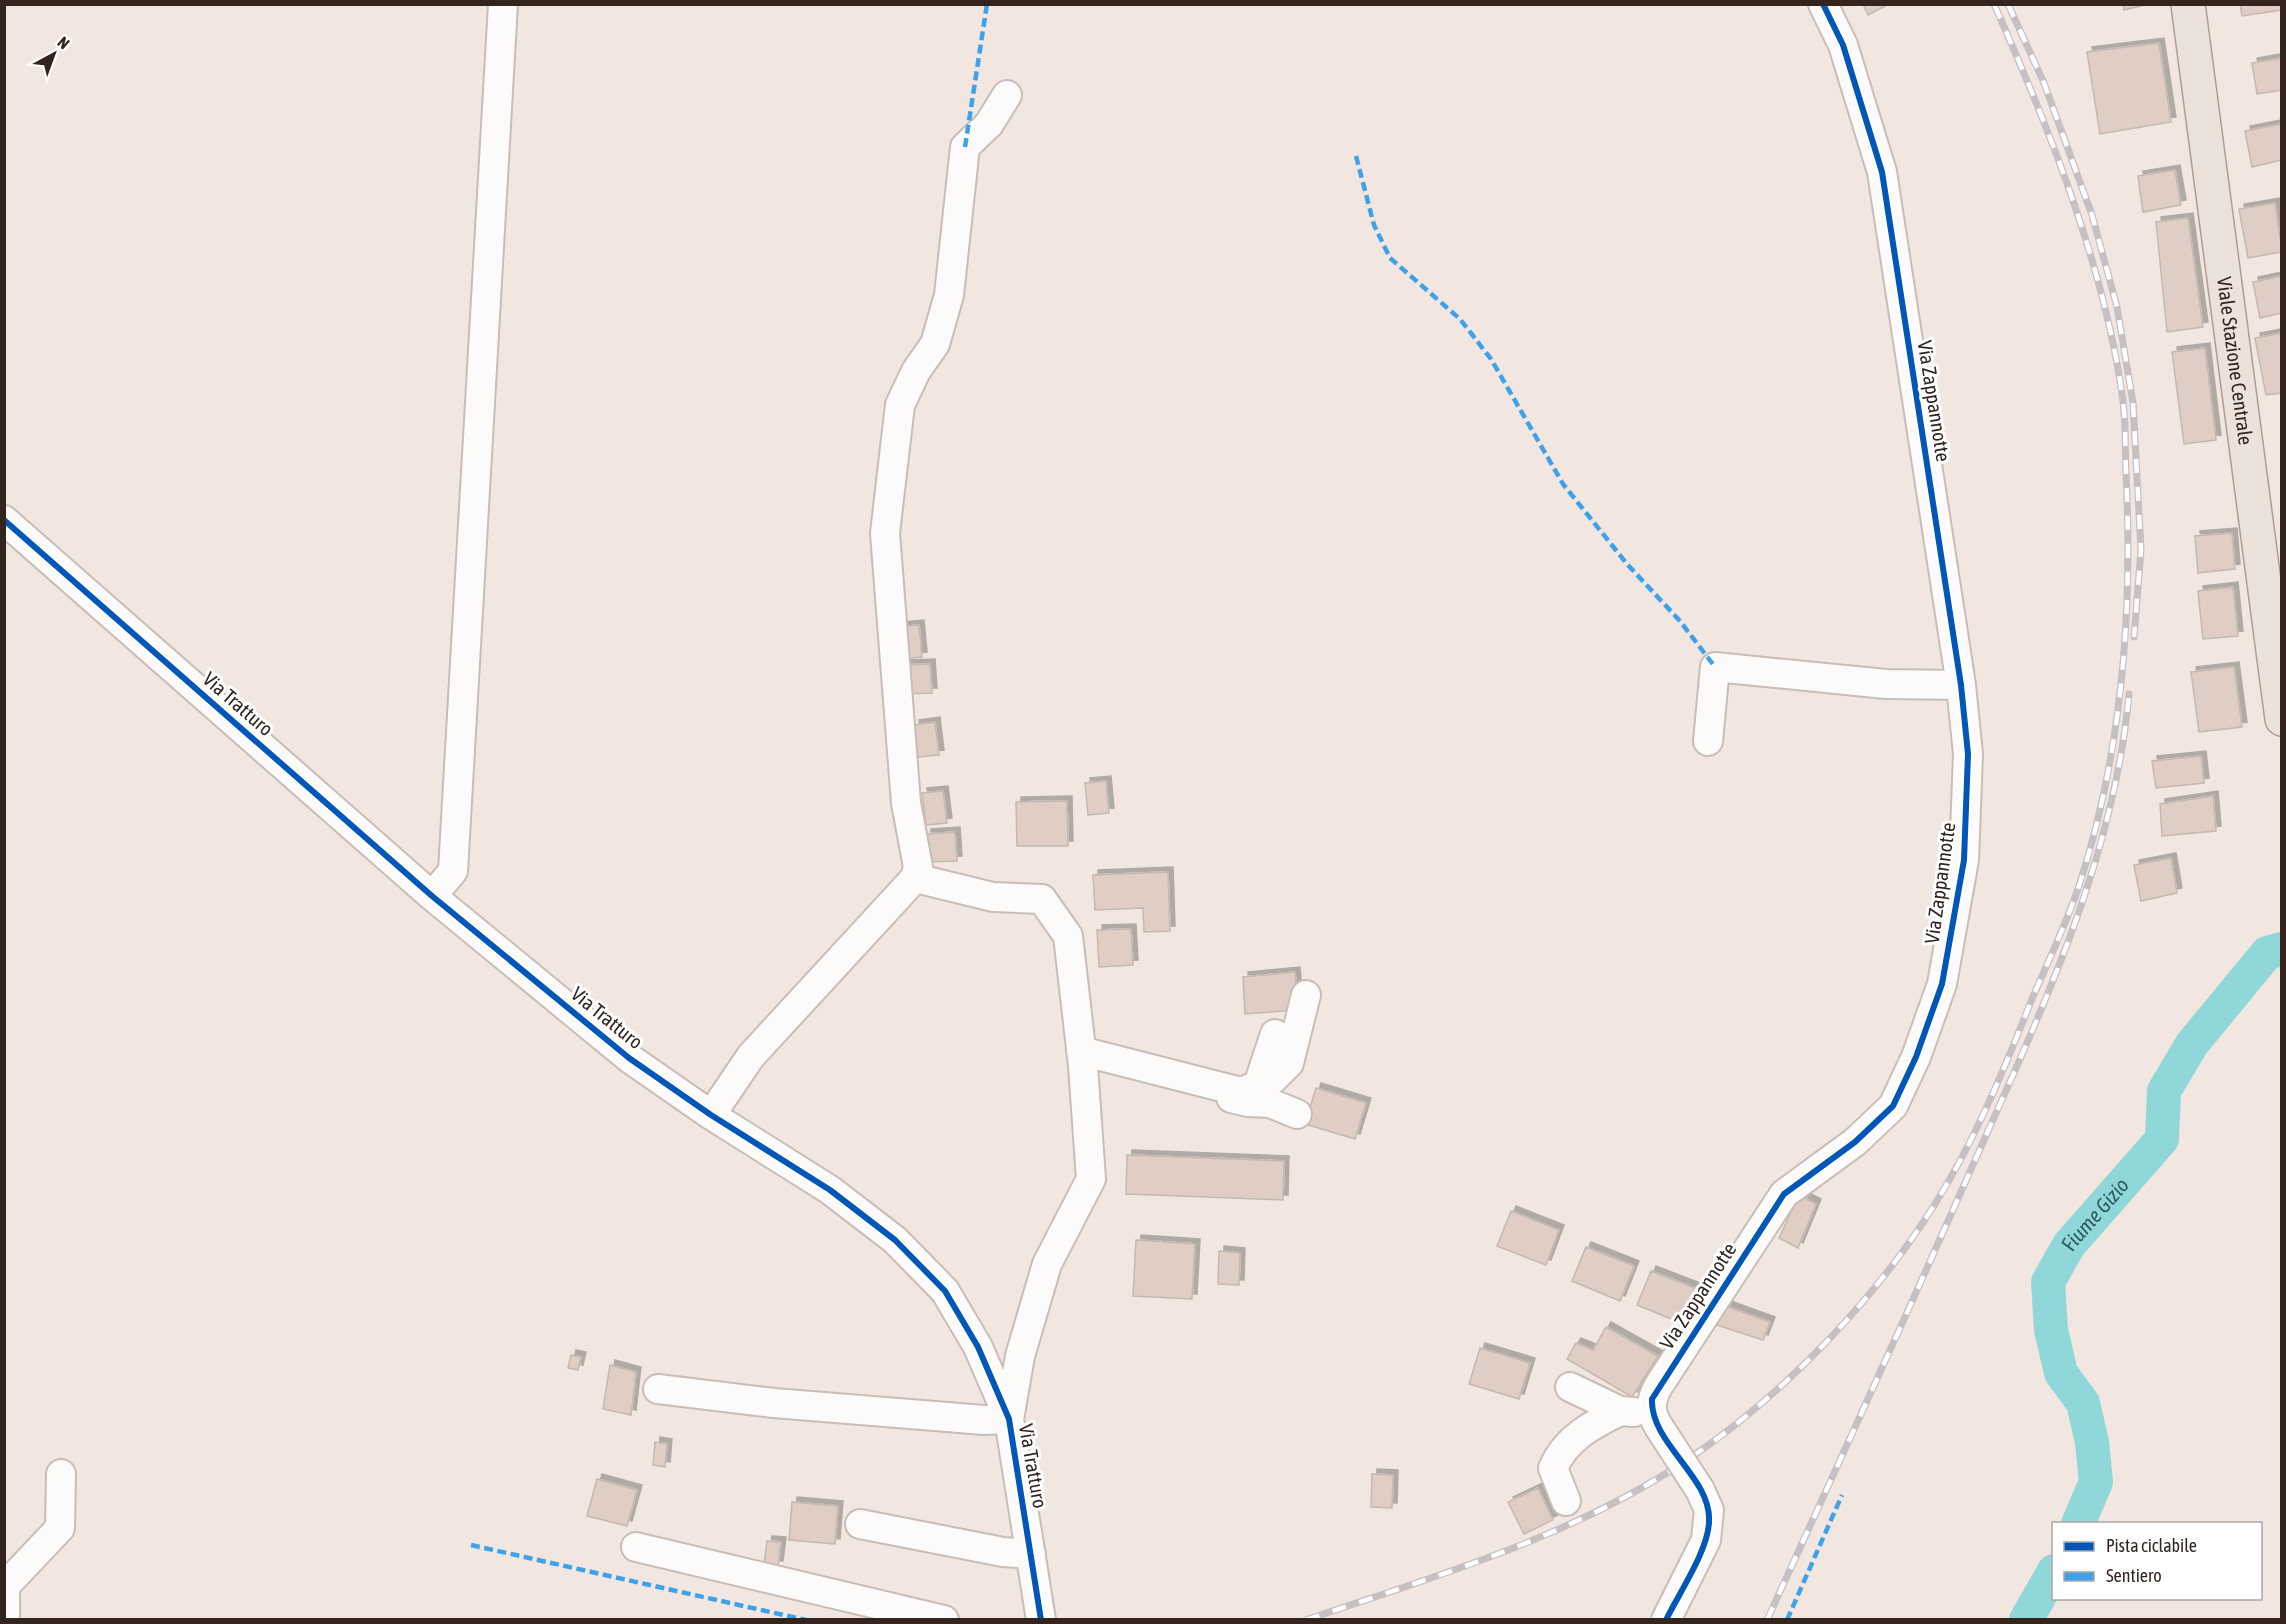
<svg xmlns="http://www.w3.org/2000/svg" width="2286" height="1624" font-family="'Asap Condensed',sans-serif">
	<style>
		.lines { fill: none; stroke-linecap: round; stroke-linejoin: round }
		.river { stroke: #90d7da; stroke-width: 34 }
		.building { fill: #e0cec4; stroke: #c4b8b2; stroke-width: 1.5; filter: url(#shadow) }
		.minor-casing { stroke: #c9bdb7; stroke-width: 32 }
		.major-casing { stroke: #b19c92; stroke-width: 36 }
		.minor { stroke: #fdfbfa; stroke-width: 28 }
		.major { stroke: #ebe2dc; stroke-width: 33 }
		.rail-casing { stroke: #c6c1c0; stroke-width: 7 }
		.rail { stroke: #fff; stroke-width: 4.5; stroke-dasharray: 14; stroke-linecap: butt }
		.minor-bridge-casing { stroke: #c9bdb7; stroke-width: 32; stroke-linecap: butt }
		.minor-bridge { stroke: #fdfbfa; stroke-width: 28 }
		.quiet { stroke: #3ea2ea; stroke-width: 4.5; stroke-dasharray: 9 4.5; stroke-linecap: butt }
		.cycleway-casing { stroke: #fff; stroke-width: 10 }
		.cycleway { stroke: #0057b8; stroke-width: 6 }
		.labels { text-anchor: middle; stroke-width: 6; stroke-linejoin: round; paint-order: stroke }
		.street-label { font-size: 20px; fill: #33241e; stroke: #fff }
		.water-label { font-size: 21px; font-style: italic; fill: #2d5c60; stroke: #fff }
	</style>
	<defs>
		<filter id="shadow"><feDropShadow dx="5" dy="-5" stdDeviation="0" flood-color="#0004"/></filter>
	</defs>
	<rect width="100%" height="100%" fill="#f2e6e0"/>
	<g class="lines">
		<g class="river">
			<path id="s1" d="M2078,1524L2096,1482L2092,1442L2083,1403L2061,1373L2051,1330L2048,1282L2069,1245L2162,1139L2164,1091L2192,1044L2267,953L2282,949"/>
			<path d="M2026,1620L2054,1571"/>
		</g>
	</g>
	<path class="building" d="M1863,4H1889L1868,15Z
		M2123,4H2149L2124,10Z
		M2240,4H2282V10L2242,16Z
		M2159,43L2171,122L2100,134L2087,52Z
		M2282,58V90L2257,94L2252,63Z
		M2282,124V160L2252,167L2245,131Z
		M2175,170L2181,205L2143,212L2138,176Z
		M2275,203L2282,252L2248,258L2239,209Z
		M2188,218L2203,327L2167,332L2156,222Z
		M2282,276V313L2260,318L2253,282Z
		M2282,333V393L2266,395L2255,338Z
		M2205,348L2216,440L2184,444L2172,352Z
		M2232,533L2235,569L2198,573L2195,536Z
		M2233,587L2238,636L2203,639L2198,591Z
		M919,625L922,657L901,659L898,627Z
		M930,664L932,693L902,694L901,665Z
		M2234,667L2242,727L2199,732L2191,672Z
		M935,722L939,755L918,757L914,725Z
		M2201,756L2204,783L2156,788L2152,761Z
		M1106,781L1109,813L1088,815L1085,783Z
		M943,791L947,823L926,825L922,793Z
		M2213,796L2216,831L2162,836L2160,804Z
		M1067,801L1068,846H1017L1016,802Z
		M955,832L957,861L927,862L926,834Z
		M2171,858L2177,893L2141,901L2134,865Z
		M1168,872L1170,931L1144,932L1143,908L1095,910L1093,875Z
		M1131,929L1133,965L1099,967L1097,930Z
		M1295,972L1298,1010L1245,1014L1243,977Z
		M1316,1088L1366,1103L1355,1139L1305,1124Z
		M1127,1155L1284,1161L1283,1200L1126,1194Z
		M1799,1195L1816,1204L1798,1248L1779,1238Z
		M1511,1211L1559,1230L1546,1265L1497,1246Z
		M1136,1240L1195,1244L1192,1299L1133,1296Z
		M1586,1247L1634,1266L1620,1301L1572,1281Z
		M1219,1251L1240,1253L1239,1285L1218,1284Z
		M1651,1271L1700,1290L1686,1325L1637,1305Z
		M1726,1306L1770,1322L1763,1340L1717,1325Z
		M1606,1327L1658,1356L1632,1397L1567,1359L1576,1343L1593,1350Z
		M1480,1348L1530,1363L1519,1399L1469,1384Z
		M571,1355L581,1357L578,1370L568,1368Z
		M610,1365L636,1372L631,1415L603,1409Z
		M655,1442L667,1444L665,1467L653,1465Z
		M1372,1474L1393,1475L1392,1508L1371,1507Z
		M597,1479L637,1490L627,1526L587,1516Z
		M1538,1488L1553,1520L1524,1534L1508,1502Z
		M792,1502L838,1506L835,1544L789,1540Z
		M767,1541L781,1542L778,1566L764,1565Z"/>
	<g class="lines">
		<defs>
			<path id="minor" d="M4,520L432,896L629,1058L711,1115L830,1190L895,1240L945,1291L978,1347L1009,1419L1041,1620
				M1708,741L1715,667L1886,684L1961,685
				M432,896L453,871L503,4
				M1081,1051L1241,1092L1273,1079L1289,1063L1306,995
				M1258,1085L1275,1034
				M1231,1098L1248,1102L1270,1103L1297,1114
				M711,1115L751,1056L915,878L918,867L906,803L885,533L900,405L916,371L935,344L949,295L965,147L989,124L1007,95
				M1570,1387L1620,1411L1634,1412
				M658,1389L774,1403L984,1420L1009,1419L1020,1356L1047,1264L1091,1179L1083,1066L1068,936L1042,899L993,897L915,878
				M1659,1427C1649,1411 1650,1401 1659,1385L1784,1194L1855,1142L1893,1106L1916,1057L1942,984L1964,860L1968,754L1961,685L1882,172L1843,45L1823,4
				M1566,1501L1553,1468C1566,1438 1592,1425 1620,1411
				M860,1524L1003,1552L1031,1554
				M636,1547L944,1620
				M5,1620V1586L60,1528L61,1474
				M1666,1620L1706,1540L1709,1510L1700,1490"/>
			<g id="major">
				<path id="s2" d="M2188,4L2282,719"/>
			</g>
		</defs>
		<use href="#minor" class="minor-casing"/>
		<use href="#major" class="major-casing"/>
		<use href="#minor" class="minor"/>
		<use href="#major" class="major"/>
		<defs>
			<path id="rail" d="M2008,4L2044,83L2092,215L2117,307L2133,403L2141,550L2134,637
				M1306,1620C1438,1575 1573,1537 1690,1458C1790,1390 1886,1289 1947,1184C1981,1126 2007,1062 2032,999C2048,962 2066,924 2079,886C2122,753 2133,612 2126,473C2125,449 2126,425 2123,401C2105,267 2049,128 1994,4
				M1767,1620C1836,1469 1905,1319 1972,1167C2039,1016 2114,861 2129,694"/>
		</defs>
		<use href="#rail" class="rail-casing"/>
		<use href="#rail" class="rail"/>
		<defs>
			<path id="minor-bridge" d="M1659,1427L1700,1490"/>
		</defs>
		<use href="#minor-bridge" class="minor-bridge-casing"/>
		<use href="#minor-bridge" class="minor-bridge"/>
		<path class="quiet" d="M965,147L987,4
			M1356,156L1374,225L1390,258L1460,319L1491,359L1563,484L1627,564L1680,621L1715,667
			M471,1545L806,1620
			M1787,1620L1842,1495"/>
		<defs>
			<path id="cycleway" d="M4,520L432,896L629,1058L711,1115L830,1190L895,1240L945,1291L978,1347L1009,1419L1041,1620
				M1666,1620C1679,1593 1708,1551 1709,1522C1712,1477 1650,1444 1652,1399L1784,1194L1855,1142L1893,1106L1916,1057L1942,984L1964,860L1968,754L1961,685L1882,172L1843,45L1823,4"/>
		</defs>
		<use href="#cycleway" class="cycleway-casing"/>
		<use href="#cycleway" class="cycleway"/>
	</g>
	<g class="labels">
		<g class="street-label">
			<text dy="7" stroke="none"><textPath href="#s2" startOffset="360">Viale Stazione Centrale</textPath></text>
			<text transform="translate(1934 401) rotate(81)" y="7">Via Zappannotte</text>
			<text transform="translate(238 704) rotate(41)" y="7">Via Tratturo</text>
			<text transform="translate(1940 883) rotate(-82)" y="7">Via Zappannotte</text>
			<text transform="translate(607 1018) rotate(39)" y="7">Via Tratturo</text>
			<text transform="translate(1698 1296) rotate(-57)" y="7">Via Zappannotte</text>
			<text transform="translate(1033 1466) rotate(80)" y="7">Via Tratturo</text>
		</g>
		<g class="water-label">
			<text dy="7" stroke="none"><textPath href="#s1" startOffset="338">Fiume Gizio</textPath></text>
		</g>
	</g>
	<rect width="2286" height="1624" fill="none" stroke="#33241e" stroke-width="12"/>
	<rect x="2052" y="1522" width="210" height="78" fill="#ffffff" stroke="#ada7a5" stroke-width="1.5"/>
	<rect x="2064" y="1542" width="30" height="9" fill="#0057b8" stroke="#ada7a5" stroke-width="1.5"/>
	<text x="2106" y="1552" font-size="18" fill="#33241e">Pista ciclabile</text>
	<rect x="2064" y="1572" width="30" height="9" fill="#3ea2ea" stroke="#ada7a5" stroke-width="1.5"/>
	<text x="2106" y="1582" font-size="18" fill="#33241e">Sentiero</text>
	<g transform="translate(54 54) rotate(41)" stroke="#ffffff" stroke-width="4.5" paint-order="stroke">
	<path d="M0-4.5L10 22L0 15L-10 22Z" fill="#33241e"/>
	<text y="-9" font-size="16" font-weight="bold" text-anchor="middle" fill="#33241e">N</text>
	</g>
</svg>
